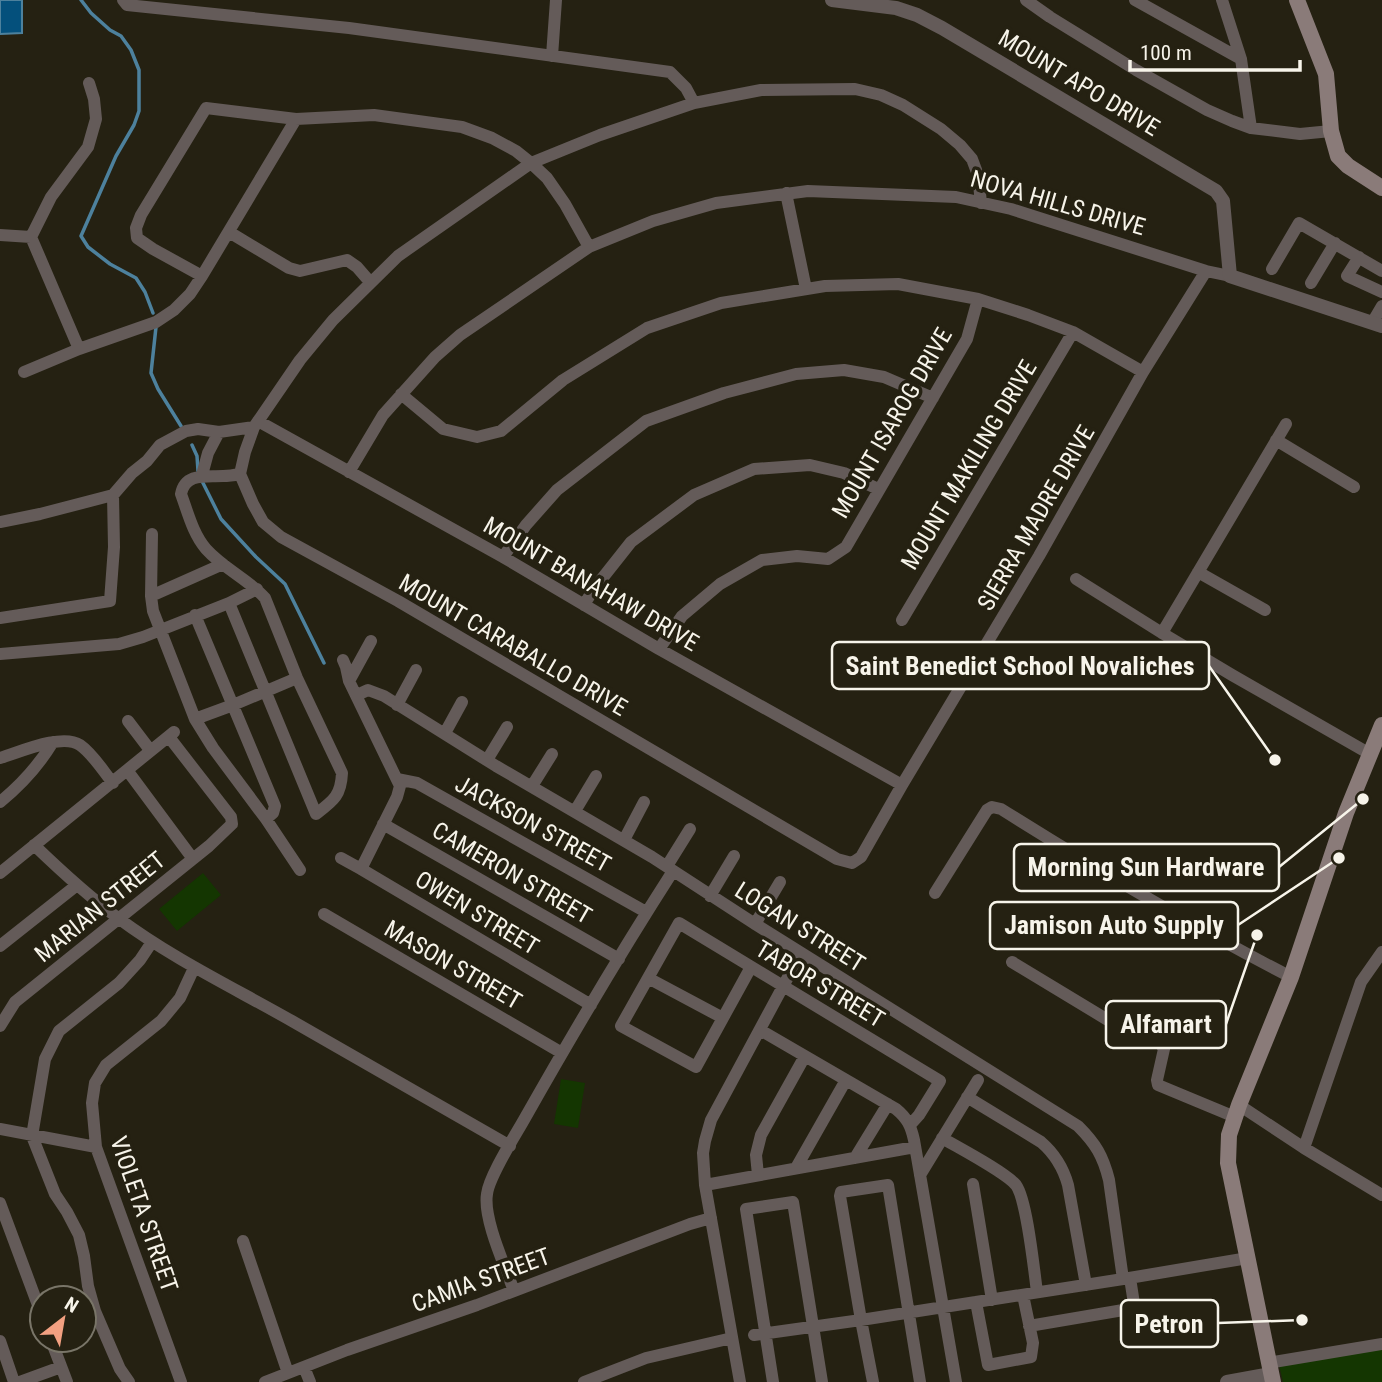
<svg xmlns="http://www.w3.org/2000/svg" width="1382" height="1382" font-family="'Roboto Condensed',sans-serif">
	<style>
		.green { fill: #143601 }
		.water { fill: #04507c; stroke: #4d819d; stroke-width: 2 }
		.lines { fill: none; stroke-linecap: round; stroke-linejoin: round }
		.stream { stroke: #4d819d; stroke-width: 3.5 }
		.minor { stroke: #645b59; stroke-width: 12 }
		.tertiary { stroke: #645b59; stroke-width: 14 }
		.secondary { stroke: #8a7b79; stroke-width: 16 }
		.labels { text-anchor: middle; stroke-width: 7; stroke-linejoin: round; paint-order: stroke }
		.street-label { font-size: 24px; fill: #f7f4ea; stroke: #252112 }
		.leader { fill: none; stroke: #f7f4ea; stroke-width: 2.5 }
		.callout-dot { fill: #f7f4ea; stroke: #252112; stroke-width: 2.5 }
		.callout { fill: #252112; stroke: #f7f4ea; stroke-width: 2.5 }
		.callout-label { font-size: 26px; text-anchor: middle; font-weight: bold; fill: #f7f4ea }
	</style>
	<rect width="100%" height="100%" fill="#252112"/>
	<path class="green" d="M203,873L221,895L177,931L159,909Z
		M561,1079L585,1083L578,1128L554,1124Z
		M1382,1347V1382H1283L1279,1365Z"/>
	<path class="water" d="M0,0H22V33L0,34Z"/>
	<g class="lines">
		<path class="stream" d="M81,0L91,13L110,30L121,36L131,50L139,70V111L134,125L116,156L81,236L88,247L110,264L136,278L145,292L153,313
			M156,327L151,373L158,389L181,426
			M192,445L197,456L198,471
			M202,481L221,519L256,557L285,584L324,663"/>
		<path class="minor" d="M123,0L127,5L349,28L670,72L686,88L694,103
			M1026,0L1050,17L1136,70L1207,110L1232,121L1251,128L1300,134L1331,131
			M1135,0L1241,59
			M1222,0L1241,59L1251,128
			M552,56L556,0
			M786,193L806,289
			M981,203L978,175L972,159L960,145L941,129L903,105L881,95L855,89L761,90L694,103L600,135L531,163L398,256L333,320L300,360L254,427L245,452L240,474L253,504L263,522L281,537L398,601L837,859L852,863L861,857L902,785L1039,556L1143,372L1206,271
			M229,232L289,268L300,271L347,260L357,267L370,282
			M0,235L31,237
			M31,237L51,197L88,147L96,119L94,99L89,83
			M31,237L79,349
			M1359,257L1347,276L1382,292
			M1272,269L1299,223L1382,271
			M202,276L153,249L137,238L136,228L141,215L206,108L296,119L374,115L462,127L492,138L516,151L531,163L547,178L565,204L589,247
			M1311,283L1335,243
			M1372,323L1382,306
			M24,372L79,349L156,322L174,310L190,294L202,276L296,119
			M401,394L443,429L477,437L501,431L563,380L647,328L721,303L825,286L898,284L978,299L1028,315L1073,332L1143,372
			M258,421L503,557L659,649L902,785
			M1276,440L1354,487
			M349,472L383,415L435,357L460,335L589,247L653,221L716,203L808,191L956,197L1011,209L1206,271L1230,276
			M202,475L208,453L219,432
			M0,522L40,514L113,495L132,473L147,461L160,445L186,431L198,429L219,432L254,427
			M152,534L151,596L153,611L195,719L213,748L266,819L300,870
			M503,557L526,525L557,490L646,421L724,393L796,374L844,370L884,377L933,398
			M1198,572L1265,610
			M1076,579L1162,633L1232,675L1370,754
			M151,596L223,564
			M229,603L316,814C333,801 341,796 342,773L297,678L265,598C248,579 224,569 206,549C193,534 188,513 181,494C185,472 207,477 223,476C229,476 235,475 240,474
			M584,605L593,590L631,542L694,495L754,469L810,465L844,473L878,489
			M195,615L275,806L273,813L266,819
			M0,618L110,601L114,547L113,495
			M902,620L1073,332
			M1162,633L1286,424
			M659,649L682,616L720,584L762,560L797,556L828,559L846,547L967,339L978,299
			M0,654L119,644L143,637L229,603L257,589
			M343,660L346,667L349,681L400,786L397,797L361,869
			M349,681L371,641
			M357,695L368,690L384,696L496,766L652,857L755,924L1078,1126C1096,1144 1103,1156 1109,1180L1123,1279
			M397,705L416,670
			M195,719L233,705L297,678
			M128,721L150,750
			M445,733L462,702
			M0,758C20,752 62,733 80,745C93,754 103,771 113,783
			M487,760L507,727
			M127,770L193,859
			M397,779L417,783L646,912
			M532,786L552,754
			M0,802C21,785 39,765 53,742
			M575,811L596,776
			M383,824L619,959
			M624,840L644,802
			M34,845C61,871 88,896 118,918C173,959 234,988 292,1021C365,1063 437,1104 510,1146
			M341,858L361,869L591,1005
			M667,866L690,829
			M0,873L174,732
			M935,893L987,810L992,807L1001,809C1095,868 1191,926 1291,977
			M710,896L734,856
			M324,914L562,1053
			M755,924L780,882
			M0,946L77,885
			M1012,962L1121,1028L1133,1034L1160,1043L1164,1049L1157,1080L1158,1085L1235,1117
			M751,967L696,1067L621,1026L679,923L940,1081L919,1115L910,1125
			M648,978L723,1018
			M0,1026L15,1002L209,846L232,824L231,817L169,737
			M760,1030L896,1109C907,1118 911,1126 914,1140L956,1382
			M967,1097L1041,1142C1055,1154 1063,1167 1068,1185L1086,1285
			M1239,1105L1304,1148L1382,1195
			M0,1129L96,1147
			M942,1138C959,1148 1005,1172 1016,1185C1027,1200 1034,1270 1037,1292
			M1304,1148L1361,982L1382,952
			M855,1158L888,1104
			M796,1168L846,1080
			M758,1175L756,1155L761,1135L805,1056
			M920,1175L978,1080
			M973,1184L992,1300
			M705,1185L915,1147
			M0,1203L42,1316
			M243,1241L288,1373
			M1130,1278L1137,1323
			M514,1291C505,1266 483,1219 487,1194C489,1176 515,1136 525,1118C572,1035 621,952 673,871
			M976,1302L988,1365L1031,1357L1033,1343L1023,1295
			M1029,1326L1135,1308
			M754,1335L861,1320L1123,1279L1248,1258
			M51,1340L67,1382
			M0,1341L14,1382
			M1268,1363L1382,1344
			M304,1367L310,1382
			M20,1382L61,1367
			M129,1382L120,1369L95,1311L88,1286L84,1256L79,1235L67,1212L55,1194L32,1136L45,1059L59,1031L119,983L140,960L152,942
			M181,1382L96,1147L92,1103L95,1083L106,1065L161,1021L180,998L194,968
			M265,1382L347,1350L477,1305L690,1224L711,1218
			M584,1382L646,1358L732,1338
			M740,1382L705,1185L703,1153L705,1141L711,1120L801,953
			M773,1382L746,1209L793,1202L822,1382
			M873,1382L861,1320L840,1196L841,1192L888,1185L920,1382"/>
		<path class="tertiary" d="M832,0L896,8L917,15L942,28L1216,191L1223,201L1230,276L1382,326
			M1227,1382L1271,1374"/>
		<path class="secondary" d="M1297,0L1326,74L1331,131L1338,156L1348,166L1382,188
			M1273,1382L1228,1163L1229,1135L1239,1105L1291,977L1346,813L1382,725"/>
	</g>
	<g class="labels">
		<g class="street-label">
			<text transform="translate(1079 83) rotate(31)" y="8">MOUNT APO DRIVE</text>
			<text transform="translate(1058 203) rotate(16)" y="8">NOVA HILLS DRIVE</text>
			<text transform="translate(892 423) rotate(-60)" y="8">MOUNT ISAROG DRIVE</text>
			<text transform="translate(969 465) rotate(-59)" y="8">MOUNT MAKILING DRIVE</text>
			<text transform="translate(1036 518) rotate(-60)" y="8">SIERRA MADRE DRIVE</text>
			<text transform="translate(591 584) rotate(30)" y="8">MOUNT BANAHAW DRIVE</text>
			<text transform="translate(513 645) rotate(30)" y="8">MOUNT CARABALLO DRIVE</text>
			<text transform="translate(533 824) rotate(29)" y="8">JACKSON STREET</text>
			<text transform="translate(512 873) rotate(30)" y="8">CAMERON STREET</text>
			<text transform="translate(100 907) rotate(-39)" y="8">MARIAN STREET</text>
			<text transform="translate(477 913) rotate(31)" y="8">OWEN STREET</text>
			<text transform="translate(800 927) rotate(32)" y="8">LOGAN STREET</text>
			<text transform="translate(453 965) rotate(30)" y="8">MASON STREET</text>
			<text transform="translate(820 984) rotate(31)" y="8">TABOR STREET</text>
			<text transform="translate(144 1214) rotate(71)" y="8">VIOLETA STREET</text>
			<text transform="translate(481 1280) rotate(-20)" y="8">CAMIA STREET</text>
		</g>
	</g>
	<path class="leader" d="M1275 760L1209 666M1363 799L1279 867M1339 858L1238 925M1257 935L1226 1024M1302 1320L1218 1323"/>
	<g class="callout-dot">
		<circle cx="1275" cy="760" r="7"/>
		<circle cx="1363" cy="799" r="7"/>
		<circle cx="1339" cy="858" r="7"/>
		<circle cx="1257" cy="935" r="7"/>
		<circle cx="1302" cy="1320" r="7"/>
	</g>
	<g class="callout">
		<rect x="832" y="642" width="377" height="47" rx="7"/>
		<rect x="1014" y="844" width="265" height="47" rx="7"/>
		<rect x="990" y="902" width="248" height="47" rx="7"/>
		<rect x="1106" y="1001" width="120" height="47" rx="7"/>
		<rect x="1121" y="1300" width="97" height="47" rx="7"/>
	</g>
	<g class="callout-label">
		<text x="1020" y="675">Saint Benedict School Novaliches</text>
		<text x="1146" y="876">Morning Sun Hardware</text>
		<text x="1114" y="934">Jamison Auto Supply</text>
		<text x="1166" y="1033">Alfamart</text>
		<text x="1169" y="1333">Petron</text>
	</g>
	<g transform="translate(63 1319) rotate(31)"><circle r="33" fill="#252112" stroke="#797568" stroke-width="2"/>
	<path d="M0-5L12 26L0 18L-12 26Z" fill="#f2a081"/>
	<text y="-10" font-size="19" font-weight="bold" text-anchor="middle" fill="#f7f4ea">N</text>
	</g>
	<path d="M1130 60v10h170v-10" fill="none" stroke="#f7f4ea" stroke-width="3.5"/>
	<text x="1140" y="60" font-size="21" fill="#f7f4ea" stroke="#252112" stroke-width="5" paint-order="stroke">100 m</text>
</svg>
